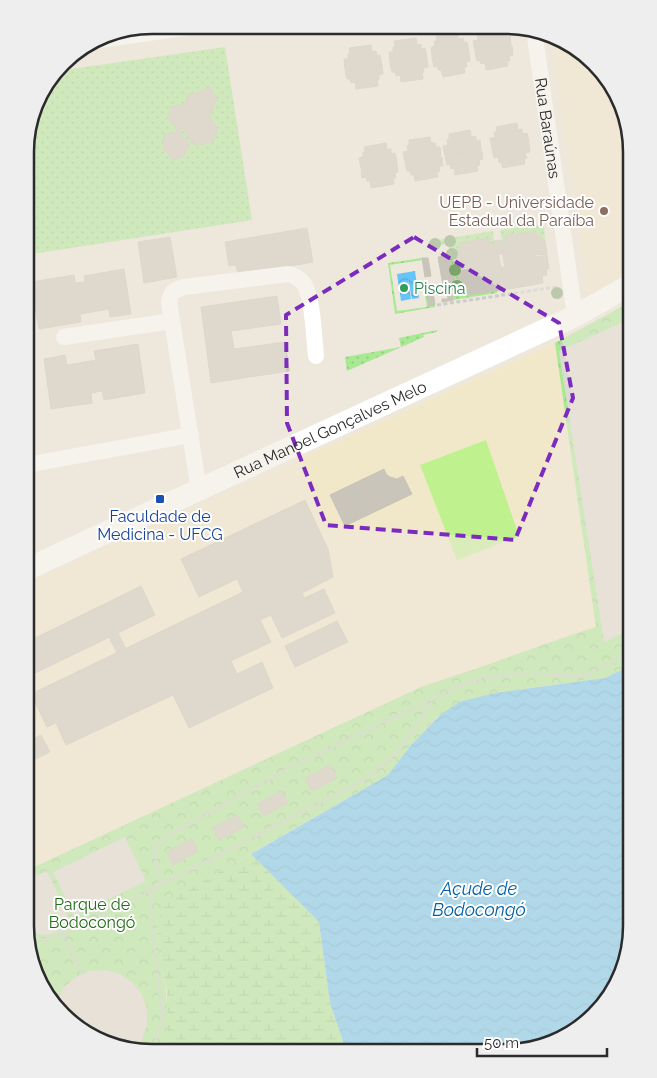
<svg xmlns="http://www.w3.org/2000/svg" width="657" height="1078" font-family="Raleway,sans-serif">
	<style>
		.education { fill: #f1e8ca }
		.grass { fill: url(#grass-dots) }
		.wetland { fill: url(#wetland-marsh) }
		.park { fill: url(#park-crowns) }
		.pitch { fill: #bff18f }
		.plaza { fill: #dedad3 }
		.water { fill: url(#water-waves) }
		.building { fill: #c9c5bb; stroke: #cac4b5 }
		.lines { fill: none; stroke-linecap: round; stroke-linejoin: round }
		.path { stroke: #ccc; stroke-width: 3; stroke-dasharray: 4 2.5; stroke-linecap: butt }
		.street { stroke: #fff; stroke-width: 16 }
		.secondary { stroke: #fff; stroke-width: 22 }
		.tree { fill: #7ca56e }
		.marked { fill: none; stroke: #7b2cbf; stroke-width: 4; stroke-dasharray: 10 6; stroke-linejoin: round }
		.education-dot { fill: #8d6e63; stroke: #fff; stroke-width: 2 }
		.leisure-dot { fill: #2e9e5b; stroke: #fff; stroke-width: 2 }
		.transit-dot { fill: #1a4fb4; stroke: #fff; stroke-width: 2 }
		.labels { text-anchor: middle; stroke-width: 4; stroke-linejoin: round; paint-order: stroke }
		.street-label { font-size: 16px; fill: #2b2b2b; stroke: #fff }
		.education-label { font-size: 16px; fill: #785e54; stroke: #fff; text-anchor: end }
		.leisure-label { font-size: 16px; fill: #27864d; stroke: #fff; text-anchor: start }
		.transit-label { font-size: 16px; fill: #164399; stroke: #fff }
		.park-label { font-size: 16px; fill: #1f6e14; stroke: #fff }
		.water-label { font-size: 18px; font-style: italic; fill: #0260a7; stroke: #fff }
		.rim { fill: none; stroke: #2b2b2b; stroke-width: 2.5 }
	</style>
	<defs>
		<pattern id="grass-dots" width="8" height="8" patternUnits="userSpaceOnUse" patternTransform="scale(1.25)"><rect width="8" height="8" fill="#a9e994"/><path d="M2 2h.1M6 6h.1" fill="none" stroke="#92c880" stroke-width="1.8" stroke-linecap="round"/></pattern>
		<pattern id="wetland-marsh" width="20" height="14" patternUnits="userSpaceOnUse" patternTransform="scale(1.25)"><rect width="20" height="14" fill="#a9e994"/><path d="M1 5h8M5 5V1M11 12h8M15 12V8" fill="none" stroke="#92c880"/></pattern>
		<pattern id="park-crowns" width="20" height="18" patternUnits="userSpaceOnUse" patternTransform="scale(1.25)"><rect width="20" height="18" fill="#a9e994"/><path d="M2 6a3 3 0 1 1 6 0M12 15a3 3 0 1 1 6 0" fill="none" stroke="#92c880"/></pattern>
		<pattern id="water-waves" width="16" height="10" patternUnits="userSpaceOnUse" patternTransform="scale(1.25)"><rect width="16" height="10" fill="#66c5f8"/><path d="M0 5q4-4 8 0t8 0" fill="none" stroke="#59a9d5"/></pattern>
	</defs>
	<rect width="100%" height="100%" fill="#eee8dc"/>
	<path class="education" d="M551,38L589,56L622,103L632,152V270L588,294Z
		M555,343L596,627L574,634L475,669L421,687L31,868L25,848V584Z"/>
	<path class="grass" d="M225,47L252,220L26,255V135L38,95L57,71Z
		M544,224L545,240H542L541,236L537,237L536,231L503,244L500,230Z
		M493,231L494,245H490L489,238L460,243L461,249L457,256L454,257L459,282L462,281L463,289L467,288L468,295L497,291V293L453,300L452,289L456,288L448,244L433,246L432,241Z
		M422,258L423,260L390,265L397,311L427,307L423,284L431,283L432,285L426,286L429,306L435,305V307L395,314L388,263Z
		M437,330V332L423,335L424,337L347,371L345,357L401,347L399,338Z"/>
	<path class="wetland" d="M251,854L319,922L330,1003L347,1053L163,1052L165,1050L167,994L157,933C157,925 158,917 162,910C169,896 234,864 251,854Z"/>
	<path class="park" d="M632,301V665L605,678L495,693L438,716L411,745L388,775L191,888C170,901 158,905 157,933C163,972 172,1010 165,1050L163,1052H135L74,1027L35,975L25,926V848L32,868L421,687L475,669L574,634L596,627L555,343Z"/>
	<path class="pitch" d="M486,440L519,536L457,560L420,465Z"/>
	<path class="plaza" d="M632,318V629L604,642L559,351Z
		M125,837L146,881L74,916L53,872Z
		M25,871L28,879L47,871L72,924L49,935L38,934L32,929L25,920Z
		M105,970L120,974L133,983L142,995L147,1009V1024L142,1039L133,1051L74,1027L56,1002L64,987L76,977L90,971Z"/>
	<path class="water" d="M415,271L419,298L412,299L408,278L411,299L401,301L397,274Z
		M632,665V935L606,1003L554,1043L506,1053H347L330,1003L319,922L251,854L388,775L411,745L439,716L459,702L495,693L605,678Z"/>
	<path class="building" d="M493,27H500L501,33L505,32L506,36H510L511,45L475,51L473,41L478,40L477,35H480L479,29Z
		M458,32V39L463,38L464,42H467L469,51L432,57L431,47L435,46L434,41H437L436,35Z
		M416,38L417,45L421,44V49L425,48L427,57L390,63L389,52H393V47L395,46L394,41Z
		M371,45L372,52L376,51L377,56L380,55L382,65L345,70L344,59H348V54L350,53L349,48Z
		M505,46V47L512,46L513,55L509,56L510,61H507L508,66L486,70L485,63L481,64L480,60L477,61L475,52Z
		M463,52V53L469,52L470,61L466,62L467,67H464L465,73L443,77L441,70H438V66L434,67L432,58Z
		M420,58V59L427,58L428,67L423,68L424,72L422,73L423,79L401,82L400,75L396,76L395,72H392L390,64Z
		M375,65V66L382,65L383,74L379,75V80H377L378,86L356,89L355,82L351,83L350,79H347L345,71Z
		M209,86L217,99L209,117L218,129L214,140L209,143L195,145L184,132L185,128L180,129V133L190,144L184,156L173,160L163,148L164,134L177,132L176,128L168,118L172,106L184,105L190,93H199Z
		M517,123L518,130L522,129L523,134L527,133L529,142L492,148L490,138H495L494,132H497L496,127Z
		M470,130L471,137L476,136V141L480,140L481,150L445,156L443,146L448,145L447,140L449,139V134Z
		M430,137L431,143H435L436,147H440L441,156L405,162L403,152L408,151L407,146L409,145V140Z
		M386,143L387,150L391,149V154L395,153L397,162L361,168L359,158L363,157V152H365L364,147Z
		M522,143V144L529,143L530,152L525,153L527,158H524L525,164L503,168L501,162L499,163L498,157L494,158L492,149Z
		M475,151V152L482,151L483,159L479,160L480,165L477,166L478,171L455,175L454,168L451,169L450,164L447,165L445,157L452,155V154Z
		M435,157V158L442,157L443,166H439L440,171L437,172L438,177L415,181L414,175H411L410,171H407L405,163Z
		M397,163L398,172L395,173L396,178H393L394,184L371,188L370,181H367L366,177L362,178L361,169Z
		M307,228L313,262L238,275L236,265L229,266L225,242Z
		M536,231L537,237L541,236L542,240H545L547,254L535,255L536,257L547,255L549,269H546L547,275L542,276L543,283L515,288L514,280L510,281L509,274L506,275L502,250H504L503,244L506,243L505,236Z
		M170,237L177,277L144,283L138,242Z
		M489,238L490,245H494L495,250H498L502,275L499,276V282L495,283L496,291L468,295L467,288L463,289L462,281L459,282L457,271L468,269V267L456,269L454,256H457L456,250L461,249L460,243Z
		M502,240L504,250H502L503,254H499L498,250H495L493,241Z
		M450,255L456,288L444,291L438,257Z
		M422,258H428L431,276L425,277Z
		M501,267H504L506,275L509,274L510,281L514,280L515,288L496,291L495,283L499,282V276L502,275Z
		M124,269L131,314L110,317L109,309L80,314L81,322L39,329L31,282L74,275L75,283L85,282L84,276Z
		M432,285L435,305L429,306L426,286Z
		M452,289L453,300L442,302V299H448L446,290Z
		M277,296L281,324L231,331L234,349L285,342L289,371L211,383L201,307Z
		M138,344L145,393L104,400L102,391L91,393L92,403L51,409L44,359L65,355L67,365L96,360L94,351Z
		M384,469L386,474L390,477L397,479L403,476L412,494L345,526L330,495Z
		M305,500L328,549L333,577L302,593L304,598L324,589L335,613L282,638L271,615L260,620L271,642L231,661L237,674L262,662L273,688L189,728L173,695L66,745L56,723L47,727L31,694L243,592L237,579L199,597L181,559Z
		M141,586L155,615L25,678V643Z
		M337,621L348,642L295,667L285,646Z
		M118,633L126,649L117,653L109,637Z
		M41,735L50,752L25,764V743Z
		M330,765L337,778L312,791L305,778Z
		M282,791L288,803L264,816L257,804Z
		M237,815L244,827L219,840L212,828Z
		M192,839L198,851L173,865L167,852Z"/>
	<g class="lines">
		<path class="path" d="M437,305L556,287
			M561,344L563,350
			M49,876L53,873
			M160,885L155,852L156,845L162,839L295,765L464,684L484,678L519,674L584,676L632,652
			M69,919L74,916
			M60,930L83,974
			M26,933C39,940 43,941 57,937L227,851L363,780L387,762L407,740L431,702
			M149,1052L153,1048L160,1029L162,1011L152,926V907L153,889"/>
		<g class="street">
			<path id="s1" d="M534,30L575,316"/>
			<path d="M93,41L203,25"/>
			<path d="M64,337L172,321"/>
			<path d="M26,465L191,435"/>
			<path d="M199,490L169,302C171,291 174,290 184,287L288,274C295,276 300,278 304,284C313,297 314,339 316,356"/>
		</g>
		<path class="secondary" id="s2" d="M25,570L575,316L632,284"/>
	</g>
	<g class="tree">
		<circle cx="450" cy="241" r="6"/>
		<circle cx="435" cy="244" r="6"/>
		<circle cx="452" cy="254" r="6"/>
		<circle cx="455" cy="270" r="6"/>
		<circle cx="457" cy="286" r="6"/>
		<circle cx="557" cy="293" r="6"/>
	</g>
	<path d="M0 0H657V1078H0ZM414,237L559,323L573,398L515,540L326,525L287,423L286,315Z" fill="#eee8dc" fill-opacity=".55" fill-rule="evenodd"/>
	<path class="marked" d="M414,237L559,323L573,398L515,540L326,525L287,423L286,315Z"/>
	<circle class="education-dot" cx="604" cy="211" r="5"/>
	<circle class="leisure-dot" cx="404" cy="288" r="5"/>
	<rect class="transit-dot" x="155" y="494" width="10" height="10" rx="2.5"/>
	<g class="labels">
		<g class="street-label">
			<text dy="6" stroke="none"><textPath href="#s1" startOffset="99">Rua Baraúnas</textPath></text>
			<text dy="6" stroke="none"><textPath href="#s2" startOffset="336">Rua Manoel Gonçalves Melo</textPath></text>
		</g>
		<g class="education-label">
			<text x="594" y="208">UEPB - Universidade<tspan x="594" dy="18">Estadual da Paraíba</tspan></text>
		</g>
		<g class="leisure-label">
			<text x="414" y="294">Piscina</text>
		</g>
		<g class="transit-label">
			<text x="160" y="522">Faculdade de<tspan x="160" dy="18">Medicina - UFCG</tspan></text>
		</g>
		<g class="park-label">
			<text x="92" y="910">Parque de<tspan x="92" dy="18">Bodocongó</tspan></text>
		</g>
		<g class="water-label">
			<text x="479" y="895">Açude de<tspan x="479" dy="21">Bodocongó</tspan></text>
		</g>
	</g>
	<path d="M0 0H657V1078H0ZM152 34H505A118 118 0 0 1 623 152V926A118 118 0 0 1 505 1044H152A118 118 0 0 1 34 926V152A118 118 0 0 1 152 34Z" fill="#eee" fill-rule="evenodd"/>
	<path class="rim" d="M152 34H505A118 118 0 0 1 623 152V926A118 118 0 0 1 505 1044H152A118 118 0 0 1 34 926V152A118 118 0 0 1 152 34Z"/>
	<path d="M477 1048v8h130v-8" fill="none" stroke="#2b2b2b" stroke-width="2.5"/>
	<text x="484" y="1048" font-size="15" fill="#2b2b2b" stroke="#ffffff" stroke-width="4" paint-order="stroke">50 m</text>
</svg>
